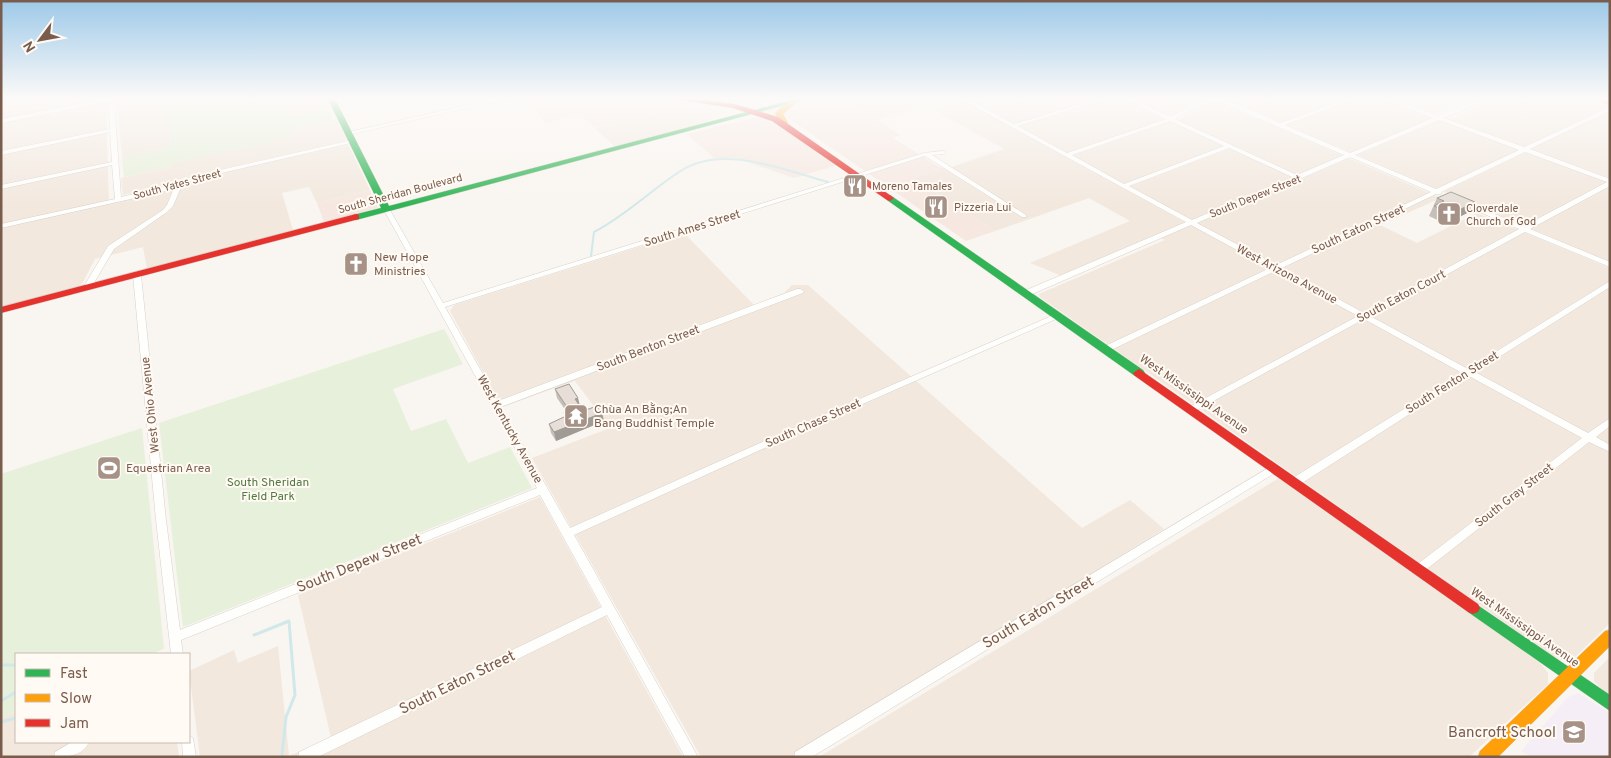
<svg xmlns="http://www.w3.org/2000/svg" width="1611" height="758" font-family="Overpass,sans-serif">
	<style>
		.residential { fill: #f2e8de }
		.commercial { fill: #f6e8e1 }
		.education { fill: #f6eef6 }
		.green { fill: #e7f0db }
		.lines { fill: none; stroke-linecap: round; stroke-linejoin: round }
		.stream-far1 { stroke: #d0e8ea; stroke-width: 2 }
		.stream { stroke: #d0e8ea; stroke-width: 3 }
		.street-casing { stroke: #d7d1cb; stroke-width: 1 }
		.fast-casing { stroke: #d9d2cb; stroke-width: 1 }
		.slow-casing { stroke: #d9d2cb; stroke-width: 1 }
		.jam-casing { stroke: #d9d2cb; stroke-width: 1 }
		.street { fill: #fefefd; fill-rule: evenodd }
		.fast { fill: #30b455; fill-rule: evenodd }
		.slow { fill: #ff9f0a; fill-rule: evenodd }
		.jam { fill: #e5322d; fill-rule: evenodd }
		.wall { fill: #c6bfb9 }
		.shaded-wall { fill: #a19b96 }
		.building { fill: #e6ded7; stroke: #a19b96 }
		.labels { text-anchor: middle; stroke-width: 4; stroke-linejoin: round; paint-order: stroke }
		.far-street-label { font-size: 11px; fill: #7a5c4d; stroke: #fffaf3 }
		.far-poi-label { font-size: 11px; fill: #7a5c4d; stroke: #fffaf3; text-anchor: start }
		.street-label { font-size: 12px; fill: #7a5c4d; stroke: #fffaf3 }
		.poi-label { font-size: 12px; fill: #7a5c4d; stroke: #fffaf3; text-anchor: start }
		.park-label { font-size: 12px; fill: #537a41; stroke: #fffaf3 }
		.near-street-label { font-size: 15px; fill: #7a5c4d; stroke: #fffaf3 }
		.near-poi-label { font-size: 15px; fill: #7a5c4d; stroke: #fffaf3; text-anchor: end }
	</style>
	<rect width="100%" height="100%" fill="#f9f5f0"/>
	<path class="residential" d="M1,99H107L1,120Z
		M124,99H168L171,147L122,158L117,101Z
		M277,99H324L327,108L284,117Z
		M844,99H915L927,106L877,120Z
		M985,99H1121L1173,123L1193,111L1214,103H1221L1441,198L1380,225L1417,243L1477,213L1610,268V623L1573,659L1564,661L1551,655L1040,297L1039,294L1165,240L1157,236L1062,276L1030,263L1130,221L1089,198L995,231L914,178L949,165L952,167L1004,149L932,109L962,100L969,104Z
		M1133,99H1211L1189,106L1174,115L1168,116Z
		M1225,99H1382L1610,183V262Z
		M1395,99H1473L1436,114Z
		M1498,99H1588L1610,106V178L1451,120Z
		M106,103L109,204L169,190L188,181L345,145L349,146L370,190L317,203L309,187L282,193L293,230L147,269L143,247L95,259L82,284L77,287L1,307V123Z
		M649,115L704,123L615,147L595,128Z
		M336,119L346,140L341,142L183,178L170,185L123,195L121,178L172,166V163L292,136L289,129Z
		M684,233L754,305L784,293L792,285H808L1082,528L1130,500L1164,529L793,757H701L532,458L610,428L575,381L502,407L450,311L454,305Z
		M1279,478L1540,663L1548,673V684L1469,757H819Z
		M540,497L683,757H200L189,671L234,650L238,663L278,646L289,756L331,738L298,595Z
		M1610,657V697L1594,681V673Z
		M16,711V742H177L179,757H1V718Z"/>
	<path class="commercial" d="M544,99H652L709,107L720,113L719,116L704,123L649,115L595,128L580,114L546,123L534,108Z
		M831,99H844L901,135L893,138L941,168L914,178L995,231L966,241L784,115L788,110Z
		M756,117L782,126L838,165L794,178L736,158H714L687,134Z
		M370,190L378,208L324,222L317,203Z"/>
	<path class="education" d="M1578,693L1610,713V757H1529L1521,751L1567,698Z"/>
	<path class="green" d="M168,99H195V102L207,99H277L284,117L327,108L333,119L289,129L292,137L172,163V166L124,177L122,158L171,147Z
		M444,329L463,364L393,389L411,431L446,419L468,463L510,447L532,488L183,627L159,423Z
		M142,428L164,649L151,654H16V711L1,718V474Z"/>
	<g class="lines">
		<path class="stream-far1" d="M846,186L858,190
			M591,256L594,232C625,216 650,191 679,172C722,143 783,170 828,182"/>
		<path class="stream" d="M254,635L289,621L295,695L286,717L282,755
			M1,665H16
			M1,701L16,692
			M1,722L16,718"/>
		<defs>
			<path id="street" d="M104,99H117L114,101L121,197L160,188L194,176L352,140L355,142L196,179L182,185L173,206L167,212L114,249L91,288L87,290L83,288L108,246L163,210L167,205L174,188L162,192L1,228V224L115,199L112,165L1,189V185L112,162L110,132L1,155V151L110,129L108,102L1,123V119Z
				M494,99H506L348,135L345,133Z
				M754,99H761L774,109L769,110Z
				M960,99H968L1014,124L1097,99H1107L1018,126L1067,153L1166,119L1124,99H1132L1171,117C1183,110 1196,101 1210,99C1228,97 1263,116 1280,123L1346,99H1355L1285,125L1350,153L1433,118L1384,99H1393L1438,116L1478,99H1487L1444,118L1524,147L1610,107V111L1530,149L1610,179V186L1530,229L1610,262V267L1525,232L1370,316L1468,369L1610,281V287L1475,372L1588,433L1610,418V426L1596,437L1610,445V452L1589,442L1423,572L1419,573L1415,572L1414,569L1415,566L1582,438L1469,376L1299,485H1291L1290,482L1291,479L1462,373L1364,319L1195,411H1189L1187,409L1189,407L1358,316L1275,271L1109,351H1103L1102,349L1103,347L1270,268L1191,225L1030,295H1024L1023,293L1024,291L1186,222ZM1217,101L1344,155L1297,175L1175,119L1194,108ZM1439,120L1519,150L1436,189L1355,155ZM1170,121L1224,146L1124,184L1072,155ZM1229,148L1292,177L1192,220L1129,186ZM1525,152L1607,182L1524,226L1465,202H1461V204L1519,229L1364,313L1282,268L1436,194H1441V192ZM1350,157L1431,192L1276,265L1197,223L1297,180L1301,179L1302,178Z
				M943,151L946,153L945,154L932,155L1026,215V217H1022L925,156L445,307L498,401L797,289H800L804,291L803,293L501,407L570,528L818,417L1056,314H1062L1063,316L824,421L574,535L698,757H685L607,615L318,757H298L299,752L602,607L540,495L181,640L183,654H171L156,520L133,275L134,273H140L141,275L166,520L180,630L537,488L384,210L385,209L387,208L390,210L443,303L924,153Z
				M1275,464L1278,465L1280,468L1278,471L812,757H794L795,752Z
				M189,736L193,738L196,757H183L182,742H189Z
				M72,742H89C83,756 67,757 54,757L55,752Z"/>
			<path id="fast" d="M328,99H335L389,206L796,99H808L356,220L353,219V215L381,208Z
				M890,195L1143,370L1145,373L1143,376H1135L887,200V196Z
				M1473,602L1610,695V711L1468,612L1466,608L1468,604Z"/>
			<path id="slow" d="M1597,99L1610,100V105L1597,101Z
				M789,101L796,103L783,114L788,123L781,125L775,113Z
				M1610,630V646L1498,757H1478L1480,751L1605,631Z"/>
			<path id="jam" d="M673,99H696L734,104L778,117L894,198L890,201L887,200L772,121L733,108Z
				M356,214L359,215V219L1,313V307Z
				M1139,369L1478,604L1480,608L1478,612L1473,614L1468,612L1135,376L1133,373Z"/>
		</defs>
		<use href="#street" class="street-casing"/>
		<use href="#fast" class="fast-casing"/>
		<use href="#slow" class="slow-casing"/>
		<use href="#jam" class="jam-casing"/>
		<use href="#street" class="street"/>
		<use href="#fast" class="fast"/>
		<use href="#slow" class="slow"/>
		<use href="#jam" class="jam"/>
	</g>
	<path class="wall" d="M1437,198L1475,202L1469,212L1446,224L1429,216Z
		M555,389L580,406L583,411L602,413L604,421L556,441L551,433L549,424L565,417L564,412L566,411L557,398Z"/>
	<path class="shaded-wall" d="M1475,202L1469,212L1446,224L1451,214Z
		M578,398L580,406L575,399Z
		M602,413L604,421L556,441L554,432Z"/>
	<path class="building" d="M1451,192L1475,202L1451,214L1434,206L1444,201L1437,198Z
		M569,384L578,398L575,399L583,411L597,406L602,413L554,432L549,424L566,416L564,412L569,410L555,389Z"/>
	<linearGradient id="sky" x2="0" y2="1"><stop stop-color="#9ec9e9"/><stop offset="0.48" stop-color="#fcfaf8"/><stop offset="1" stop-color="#fcfaf8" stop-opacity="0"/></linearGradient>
	<rect width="1611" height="205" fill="url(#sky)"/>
	<defs>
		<symbol id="restaurant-square" viewBox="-11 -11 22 22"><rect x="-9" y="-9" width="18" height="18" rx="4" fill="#a69286" stroke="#fffaf3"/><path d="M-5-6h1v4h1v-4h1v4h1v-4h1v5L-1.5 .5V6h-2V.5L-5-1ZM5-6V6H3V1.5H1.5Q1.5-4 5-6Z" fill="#fff"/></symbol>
		<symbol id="church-square" viewBox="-11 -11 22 22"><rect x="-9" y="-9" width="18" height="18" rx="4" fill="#a69286" stroke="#fffaf3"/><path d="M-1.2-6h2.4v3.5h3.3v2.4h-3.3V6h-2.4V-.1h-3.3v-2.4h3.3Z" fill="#fff"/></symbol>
		<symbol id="temple-square" viewBox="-11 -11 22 22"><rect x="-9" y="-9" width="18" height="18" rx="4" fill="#a69286" stroke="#fffaf3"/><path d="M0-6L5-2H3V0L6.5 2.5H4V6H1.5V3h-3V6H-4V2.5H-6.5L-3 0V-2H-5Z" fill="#fff"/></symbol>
		<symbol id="stadium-square" viewBox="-11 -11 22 22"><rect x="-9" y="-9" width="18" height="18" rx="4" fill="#a69286" stroke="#fffaf3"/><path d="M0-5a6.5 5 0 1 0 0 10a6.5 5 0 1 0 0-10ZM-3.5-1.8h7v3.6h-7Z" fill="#fff"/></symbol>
		<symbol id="school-square" viewBox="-11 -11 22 22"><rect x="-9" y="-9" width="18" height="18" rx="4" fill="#a69286" stroke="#fffaf3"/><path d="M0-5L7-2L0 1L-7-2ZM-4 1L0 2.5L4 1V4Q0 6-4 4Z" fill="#fff"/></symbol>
	</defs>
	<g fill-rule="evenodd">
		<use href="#restaurant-square" x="841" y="172" width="28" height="28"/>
		<use href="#restaurant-square" x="922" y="193" width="28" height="28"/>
		<use href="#church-square" x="1435" y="200" width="28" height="28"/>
		<use href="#church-square" x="342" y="250" width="28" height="28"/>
		<use href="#temple-square" x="562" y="402" width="28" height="28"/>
		<use href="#stadium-square" x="95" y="454" width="28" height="28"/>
		<use href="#school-square" x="1560" y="718" width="28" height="28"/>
	</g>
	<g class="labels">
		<g class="far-street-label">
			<text transform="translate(177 184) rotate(-15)" y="4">South Yates Street</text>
			<text transform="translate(400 193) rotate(-15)" y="4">South Sheridan Boulevard</text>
			<text transform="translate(1255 196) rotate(-22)" y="4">South Depew Street</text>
		</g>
		<g class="far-poi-label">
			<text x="872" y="190">Moreno Tamales</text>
			<text x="954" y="211">Pizzeria Lui</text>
			<text x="1466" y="212">Cloverdale<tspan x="1466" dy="13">Church of God</tspan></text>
		</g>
		<g class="street-label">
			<text transform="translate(692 228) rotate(-17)" y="4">South Ames Street</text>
			<text transform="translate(1358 229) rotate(-25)" y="4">South Eaton Street</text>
			<text transform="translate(1287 274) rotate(28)" y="4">West Arizona Avenue</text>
			<text transform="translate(1401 296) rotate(-28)" y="4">South Eaton Court</text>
			<text transform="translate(648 348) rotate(-21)" y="4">South Benton Street</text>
			<text transform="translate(1452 382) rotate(-32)" y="4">South Fenton Street</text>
			<text transform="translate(1194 394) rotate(35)" y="4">West Mississippi Avenue</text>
			<text transform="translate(150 405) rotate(-96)" y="4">West Ohio Avenue</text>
			<text transform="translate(813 423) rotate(-24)" y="4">South Chase Street</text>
			<text transform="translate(510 429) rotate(61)" y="4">West Kentucky Avenue</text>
			<text transform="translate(1514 495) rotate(-38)" y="4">South Gray Street</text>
			<text transform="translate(1525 627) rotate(35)" y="4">West Mississippi Avenue</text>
		</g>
		<g class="poi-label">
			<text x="374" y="261">New Hope<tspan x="374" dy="14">Ministries</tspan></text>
			<text x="594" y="413">Chùa An Bằng;An<tspan x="594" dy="14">Bang Buddhist Temple</tspan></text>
			<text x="126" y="472">Equestrian Area</text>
		</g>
		<g class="park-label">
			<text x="268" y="486">South Sheridan<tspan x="268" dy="14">Field Park</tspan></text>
		</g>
		<g class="near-street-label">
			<text transform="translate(359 563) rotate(-22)" y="5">South Depew Street</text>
			<text transform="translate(1038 612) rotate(-31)" y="5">South Eaton Street</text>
			<text transform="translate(457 682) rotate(-26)" y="5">South Eaton Street</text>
		</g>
		<g class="near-poi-label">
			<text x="1556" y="737">Bancroft School</text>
		</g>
	</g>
	<rect width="1611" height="758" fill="none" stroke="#7a5c4d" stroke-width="5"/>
	<rect x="15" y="653" width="175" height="90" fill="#fffaf3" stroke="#cabbb1"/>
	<rect x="25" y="669" width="25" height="8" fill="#30b455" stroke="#cabbb1"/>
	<text x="60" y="678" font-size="15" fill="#7a5c4d">Fast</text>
	<rect x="25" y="694" width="25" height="8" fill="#ff9f0a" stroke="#cabbb1"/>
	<text x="60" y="703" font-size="15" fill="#7a5c4d">Slow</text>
	<rect x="25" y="719" width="25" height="8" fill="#e5322d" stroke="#cabbb1"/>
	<text x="60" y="728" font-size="15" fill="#7a5c4d">Jam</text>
	<g transform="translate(40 40) rotate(238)" stroke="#fffaf3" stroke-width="4" paint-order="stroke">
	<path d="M0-4L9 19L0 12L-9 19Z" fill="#7a5c4d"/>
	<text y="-8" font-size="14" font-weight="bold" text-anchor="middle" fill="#7a5c4d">N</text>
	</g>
</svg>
